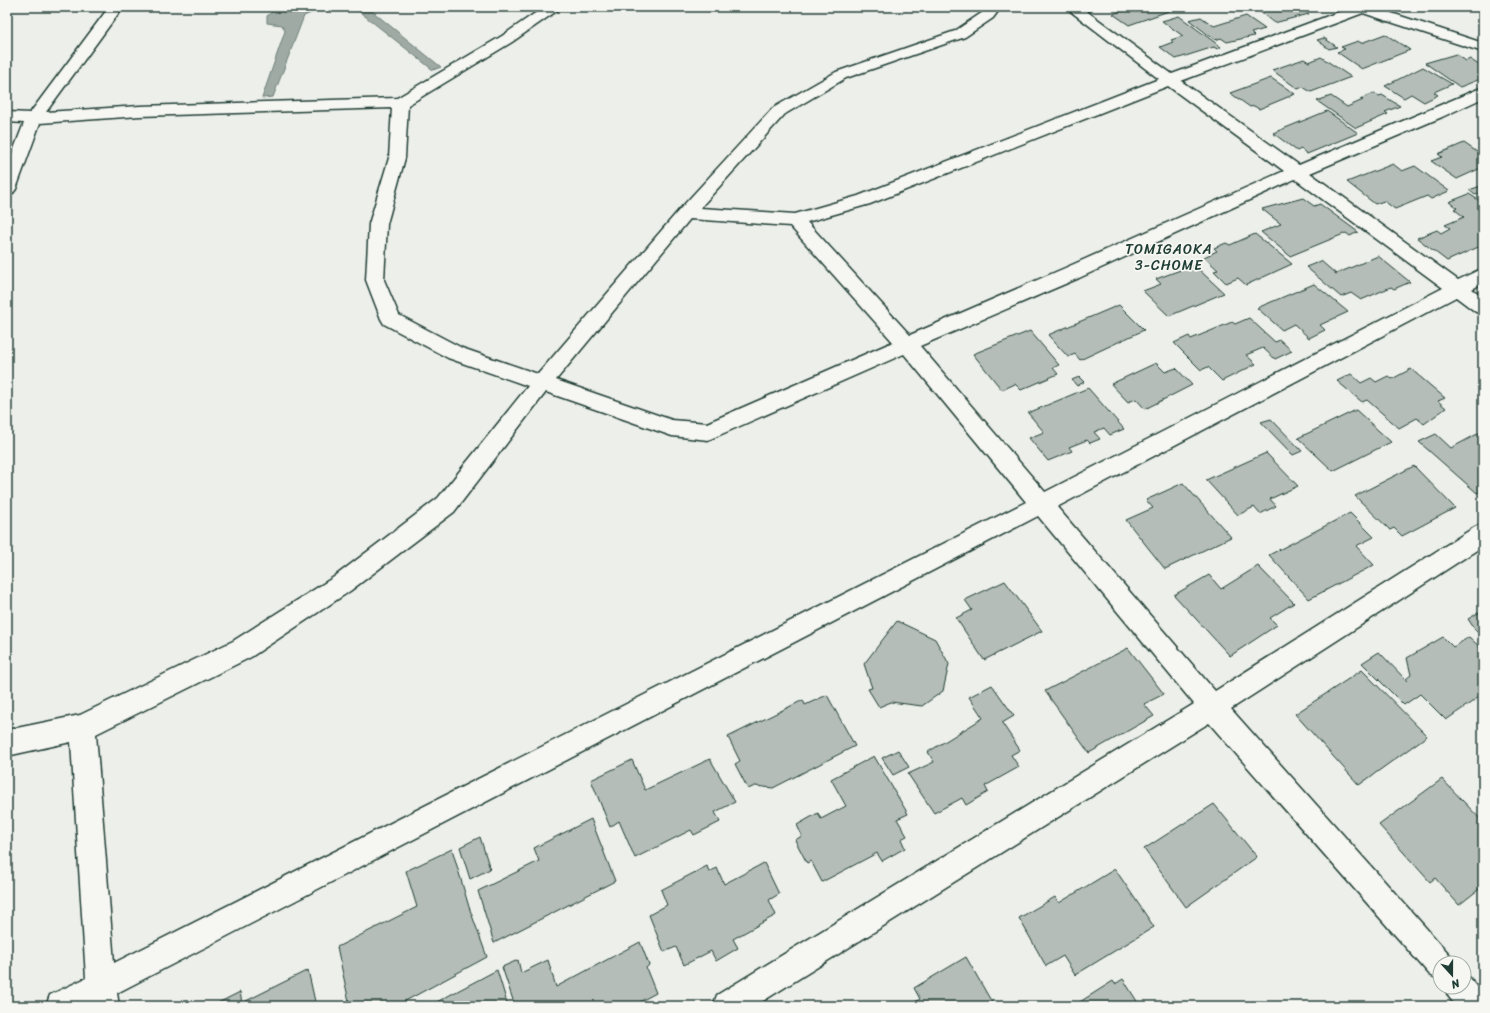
<svg xmlns="http://www.w3.org/2000/svg" width="1490" height="1013" font-family="Sriracha,sans-serif">
	<style>
		.water { fill: #9faaa4; stroke: #6c7e77 }
		.building { fill: #b4bdb8; stroke: #1f3d34 }
		.lines { fill: none; stroke-linecap: round; stroke-linejoin: round }
		.minor-casing { stroke: #1f3d34; stroke-width: 3 }
		.minor { fill: #f6f6f2; fill-rule: evenodd }
		.labels { text-anchor: middle; stroke-width: 3.5; stroke-linejoin: round; paint-order: stroke }
		.neighbourhood-label { font-size: 14px; letter-spacing: 1px; fill: #1f3d34; stroke: #f6f6f2 }
	</style>
	<rect width="100%" height="100%" fill="#edefea"/>
	<filter id="ink" filterUnits="userSpaceOnUse"><feTurbulence type="fractalNoise" baseFrequency=".025" numOctaves="2"/><feDisplacementMap in="SourceGraphic" scale="8" xChannelSelector="R" yChannelSelector="G"/><feConvolveMatrix kernelMatrix="1 2 1 2 8 2 1 2 1" color-interpolation-filters="sRGB"/></filter>
	<g filter="url(#ink)">
		<path class="water" d="M278,7H333L318,10L304,16L273,97L262,98L285,31L282,25L267,23V16Z
			M334,7H367L441,67L433,70L356,9Z"/>
		<path class="building" d="M1133,7L1136,8L1180,7L1129,25L1113,14Z
			M1254,7H1300L1309,14L1274,23Z
			M1179,16L1221,47L1217,49L1214,47L1176,59L1160,47L1173,42L1171,40L1183,36L1162,21Z
			M1246,16L1265,29L1251,33L1254,36L1227,42L1221,38L1215,40L1189,20L1201,17L1214,26Z
			M1385,34L1410,50L1362,69L1337,52L1345,49L1341,47L1358,41L1361,43Z
			M1324,38L1337,47L1329,49L1317,40Z
			M1456,54L1466,61L1470,59L1483,68V78L1460,87L1425,63Z
			M1321,57L1351,77L1311,92L1303,87L1298,89L1272,70L1304,59L1309,62Z
			M1423,67L1452,84L1434,92L1438,95L1424,102L1411,94L1404,98L1385,86Z
			M1271,78L1295,94L1259,109L1254,106L1250,107L1230,93Z
			M1374,93L1379,96L1382,95L1400,106L1385,112L1388,114L1356,128L1317,101L1331,96L1347,107L1363,100L1360,99Z
			M1327,111L1358,133L1307,154L1301,149L1297,151L1273,133Z
			M1464,143L1483,156V167L1457,179L1431,161L1442,157L1438,154Z
			M1393,164L1402,171L1415,166L1449,191L1431,199L1427,196L1395,209L1384,201L1375,204L1347,182Z
			M1481,186L1483,187V192L1475,195L1469,190Z
			M1469,194L1483,203V245L1447,261L1417,238L1437,230L1441,233L1450,228L1445,225L1464,217L1454,209L1457,208L1449,202Z
			M1303,198L1314,206L1320,204L1358,232L1350,236L1346,233L1290,256L1261,232L1281,224L1262,209Z
			M1255,234L1292,264L1246,285L1238,278L1226,283L1214,271L1218,270L1204,257L1217,251L1214,248L1226,243L1230,245Z
			M1378,256L1410,282L1394,289L1391,287L1361,300L1351,293L1341,297L1306,267L1321,261L1336,274Z
			M1194,265L1224,293L1169,316L1143,291L1161,284L1156,279Z
			M1314,284L1348,312L1320,325L1325,330L1309,338L1294,324L1282,330L1257,308Z
			M1119,305L1144,330L1080,360L1075,354L1068,357L1048,335Z
			M1249,318L1275,342L1280,340L1292,351L1275,359L1263,348L1246,355L1256,364L1222,381L1208,367L1201,370L1174,343L1189,336L1191,339L1232,322L1235,324Z
			M1030,331L1059,365L1053,368L1058,374L1021,390L1015,384L1002,390L973,354Z
			M1156,363L1165,372L1176,368L1192,385L1145,409L1136,399L1128,402L1111,384Z
			M1411,369L1445,398L1438,401L1446,408L1424,424L1417,418L1399,428L1367,400L1362,402L1337,381L1351,374L1361,383L1371,378L1376,382L1388,376L1392,379Z
			M1079,377L1084,382L1077,386L1072,380Z
			M1088,388L1124,429L1110,435L1104,428L1094,432L1100,439L1090,443L1087,440L1069,447L1072,451L1048,461L1029,438L1044,432L1028,413Z
			M1356,410L1391,442L1333,471L1298,438Z
			M1271,419L1302,451L1293,455L1261,422Z
			M1483,431V490L1477,493L1419,442L1436,434L1451,448Z
			M1266,453L1298,486L1270,499L1276,506L1260,514L1254,507L1238,515L1206,480Z
			M1414,466L1455,508L1402,536L1394,528L1390,530L1355,496Z
			M1183,483L1231,537L1165,569L1126,520L1153,508L1146,500Z
			M1350,513L1374,537L1356,546L1374,565L1309,599L1269,555Z
			M1258,566L1294,603L1270,618L1277,625L1230,656L1174,595L1209,575L1221,589Z
			M1005,581L1042,631L984,660L956,618L972,610L965,600Z
			M1483,610V637L1476,631L1468,619Z
			M897,621L935,639L949,664L943,691L922,706L891,702L879,707L868,689L872,688L864,664Z
			M1443,637L1453,647L1469,637L1483,650V697L1482,695L1446,720L1420,694L1404,705L1362,663L1379,652L1407,681L1406,679L1411,675L1407,658Z
			M1128,648L1164,694L1144,704L1154,716L1089,753L1045,691Z
			M1362,670L1427,736L1359,785L1295,714Z
			M992,685L1014,716L1002,723L1020,750L1011,755L1019,767L985,786L988,792L966,805L962,798L934,813L908,774L934,762L928,752L983,718L969,697Z
			M827,695L855,746L773,788L755,786L748,789L735,764L740,761L728,737L803,700L805,705Z
			M898,750L909,767L893,775L882,758Z
			M874,756L908,814L897,819L907,836L901,839L905,848L882,861L877,853L822,882L811,861L807,863L795,840L802,836L797,825L818,813L821,819L846,806L831,779Z
			M710,759L735,802L715,812L720,822L694,835L691,830L635,858L619,821L610,827L591,780L632,760L645,790Z
			M1442,779L1483,822V886L1459,905L1435,878L1430,882L1379,825Z
			M1214,804L1257,857L1186,907L1144,849Z
			M591,819L615,881L494,943L478,891L539,861L534,848Z
			M480,837L490,869L470,879L460,847Z
			M452,849L469,907L487,957L396,1006H350L337,947L417,907L406,871Z
			M764,863L779,894L769,900L776,915L733,939L738,948L716,961L711,951L684,965L676,947L664,952L649,915L667,905L661,890L707,866L709,872L717,868L724,884Z
			M1115,869L1154,927L1075,975L1063,956L1046,966L1019,918L1055,897L1059,903Z
			M640,942L649,965L646,968L656,993L632,1006H515L502,967L518,960L521,973L548,960L556,987Z
			M966,957L994,1006H909L920,999L914,988Z
			M308,970L316,1006H212L240,992L242,1003Z
			M497,970L508,1006H428L431,1005Z
			M1123,979L1140,1006H1076L1075,1005L1113,981L1115,984Z"/>
		<g class="lines">
			<defs>
				<path id="minor" d="M109,7H123L46,112L140,106L397,98L502,36L544,7H560L558,10L512,42L408,105L405,158L387,224L384,280L399,315L462,348L538,374L680,209L773,108L836,72L955,31L983,12L987,7H1001L993,18L965,37L846,78L785,114L700,208L795,214L858,196L1159,79L1065,7H1081L1172,74L1352,7H1373L1483,43V52L1363,13L1181,81L1299,165L1483,87V98L1442,117L1310,173L1458,280L1483,268V283L1472,289L1483,297V314L1476,312L1456,297L1057,507L1215,691L1475,527L1483,524V546L1231,709L1450,955L1454,963H1440V980L1430,975L1209,723L755,1006H713L717,995L1194,704L1038,516L117,993L119,1006H46L50,995L86,978L71,742L7,756V730L80,715L233,641L334,577L438,498L528,386L448,358L384,324L381,319L366,280L369,224L389,158L392,108L140,116L40,123L16,189L13,193L7,195V167L24,123L7,122V112L30,113ZM1168,86L1284,171L1065,268L910,335L807,222L870,204ZM1295,179L1443,288L1045,492L920,346L1079,278ZM690,219L790,226L893,342L707,423L672,420L556,380ZM904,354L1026,502L114,963L96,734L251,657L350,591L454,512L546,392L672,436L708,440Z
					M1464,974L1469,977L1483,993V1006H1456L1449,997L1444,987H1464Z"/>
			</defs>
			<use href="#minor" class="minor-casing"/>
			<use href="#minor" class="minor"/>
		</g>
	</g>
	<g class="labels">
		<g class="neighbourhood-label">
			<text x="1169" y="254">TOMIGAOKA<tspan x="1169" dy="16">3-CHOME</tspan></text>
		</g>
	</g>
	<rect width="1490" height="1013" fill="none" stroke="#f6f6f2" stroke-width="24"/>
	<rect x="12" y="12" width="1466" height="989" fill="none" stroke="#1f3d34" stroke-width="1.5" filter="url(#ink)"/>
	<g transform="translate(1452 975) rotate(159)"><circle r="19" fill="#f6f6f2" stroke="#a0aca6"/>
	<path d="M0-3L7 15L0 10L-7 15Z" fill="#1f3d34"/>
	<text y="-6" font-size="11" font-weight="bold" text-anchor="middle" fill="#1f3d34">N</text>
	</g>
</svg>
